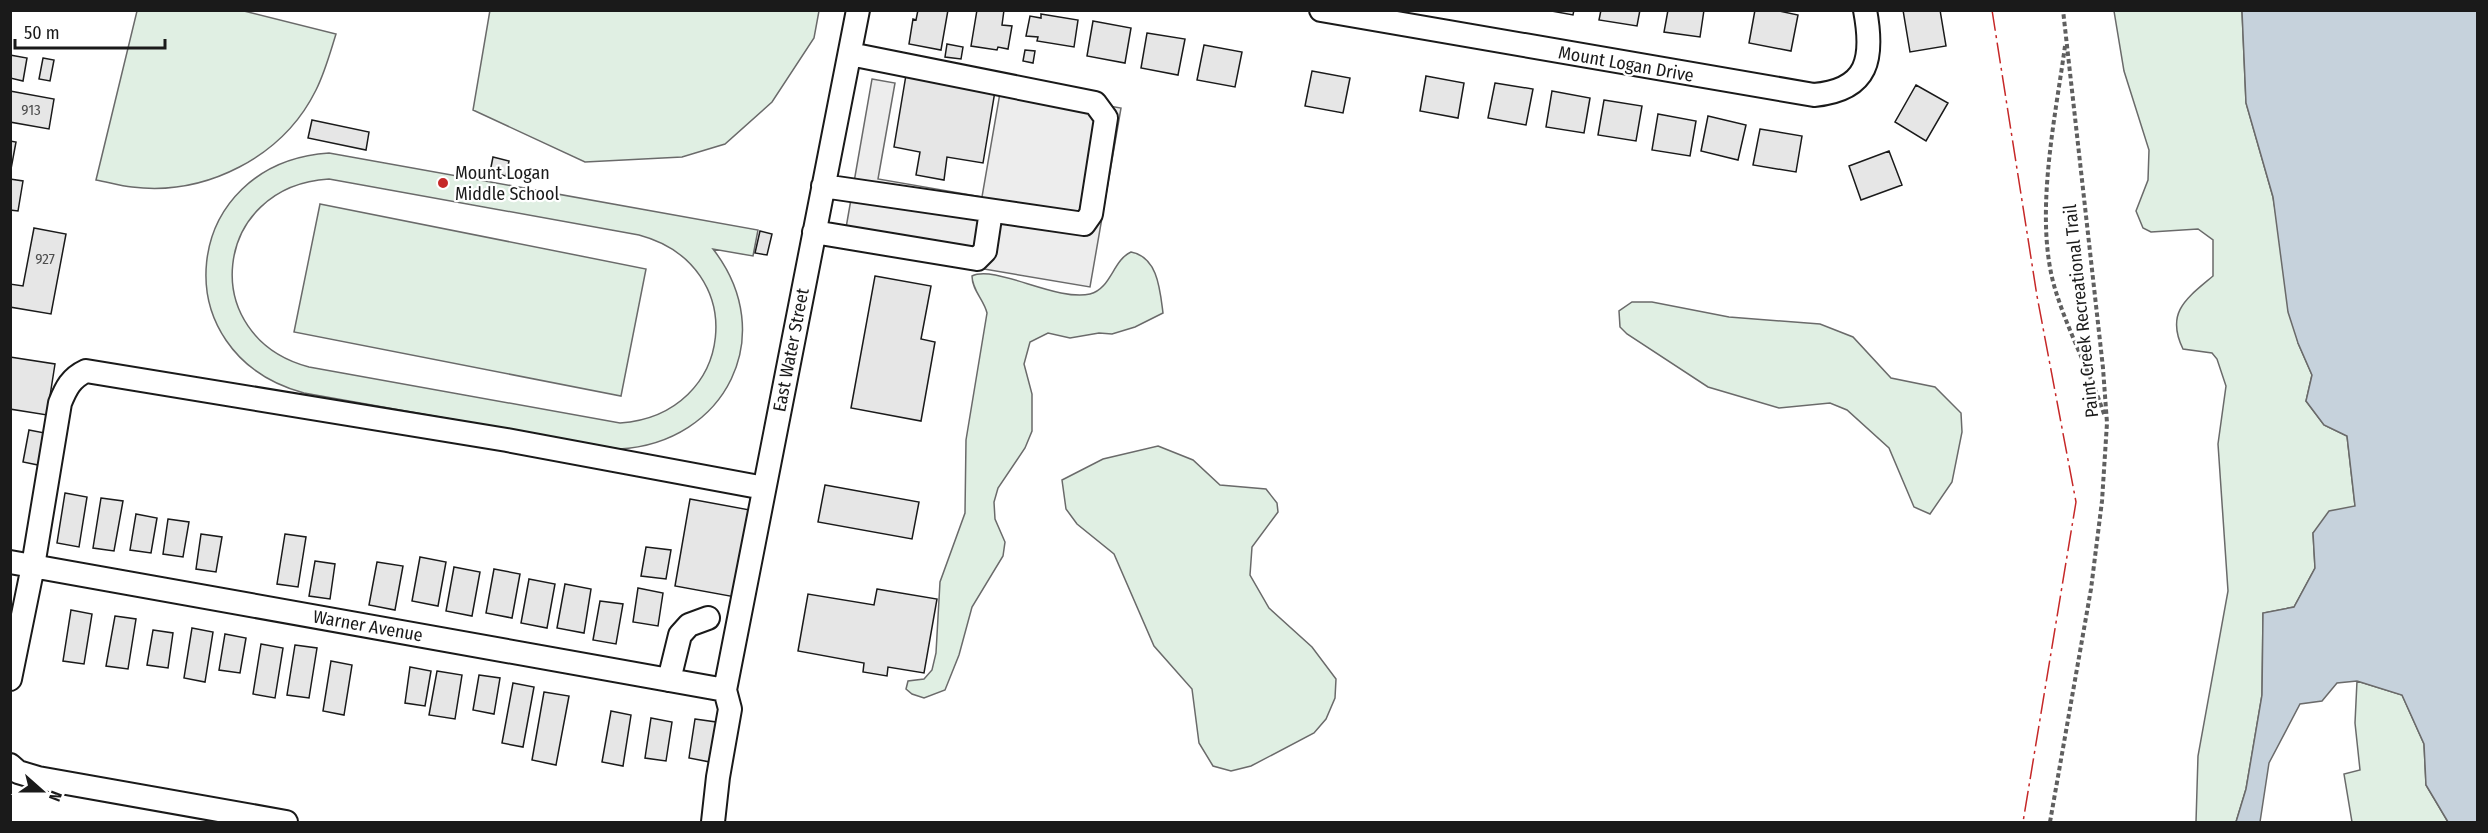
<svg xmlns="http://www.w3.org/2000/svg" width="2488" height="833" font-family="'Fira Sans Condensed',sans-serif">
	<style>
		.green { fill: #e0efe3; stroke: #6a6a6a; stroke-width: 1.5; fill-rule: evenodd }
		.parking { fill: #ededed; stroke: #6a6a6a; stroke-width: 1.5 }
		.water { fill: #c6d2dc; stroke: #6a6a6a; stroke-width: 1.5 }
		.building { fill: #e6e6e6; stroke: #1a1a1a; stroke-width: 1.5 }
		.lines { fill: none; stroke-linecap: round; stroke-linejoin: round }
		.minor-casing { stroke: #1a1a1a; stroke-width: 26 }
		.path { stroke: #5f5f5f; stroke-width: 4; stroke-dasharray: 4.5 3; stroke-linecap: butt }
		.minor { stroke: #fff; stroke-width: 22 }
		.power { stroke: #c62828; stroke-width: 1.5; stroke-dasharray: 21 4.5 3 4.5; stroke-linecap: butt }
		.poi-dot { fill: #c62828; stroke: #fff; stroke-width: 2 }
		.labels { text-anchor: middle; stroke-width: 4.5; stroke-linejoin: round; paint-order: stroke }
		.number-label { font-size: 15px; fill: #4d4d4d }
		.street-label { font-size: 18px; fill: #1a1a1a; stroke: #fff }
		.poi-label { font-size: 18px; fill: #1a1a1a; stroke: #fff; text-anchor: start }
	</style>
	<rect width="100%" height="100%" fill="#fff"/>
	<path class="green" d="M490,10H819V11L814,38L772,102L725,144L682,157L585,162L473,110Z
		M137,11H244L336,34C330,53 325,72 316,90C283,157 206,196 132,187C120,186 108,182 96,180Z
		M2114,11H2242L2246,103L2273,197L2298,343L2312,375L2306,401L2324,425L2347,436L2355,506L2313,533L2315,568L2294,607L2263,613L2262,695L2246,789L2236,822H2196L2198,756L2228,591L2218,444L2226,386L2217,359L2212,353L2183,349C2165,312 2187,298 2213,276V240L2198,229L2151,232L2143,228L2136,211L2148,180L2149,150L2124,71Z
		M329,153L758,230L753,256L713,249C780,335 726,443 619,449L304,393C160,354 180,163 329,153ZM329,179L639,235C752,265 736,415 620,423L309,367C196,337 212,186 329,179Z
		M320,204L646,269L621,396L294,332Z
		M1131,252C1158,257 1160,290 1163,313L1135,327L1112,334L1099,333L1070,338L1048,333L1030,342L1024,364L1032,394V431L1025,448L998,488L994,502L995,519L1005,542L1003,556L972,607L959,655L945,690L924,698L912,694L906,689L908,681L924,679L932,670L936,653L940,582L965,513L966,440L987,313C984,300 972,290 972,276C994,264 1057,302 1090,294C1111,289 1113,260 1131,252Z
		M1632,302H1652L1729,317L1820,324L1853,337L1891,378L1935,387L1961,413L1962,432L1952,482L1930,514L1914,507L1889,448L1847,410L1830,403L1779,408L1708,387L1627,334L1620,327L1619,311Z
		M1158,446L1193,460L1220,485L1266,489L1277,503L1278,512L1252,547L1250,575L1269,608L1312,647L1336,679L1335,698L1326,719L1314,733L1251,766L1231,771L1213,766L1199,743L1192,689L1154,646L1114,554L1077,524L1066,509L1062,480L1103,459Z
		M2357,681L2402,695L2424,744L2426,785L2448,822H2352L2344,774L2360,770L2355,723Z"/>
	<path class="parking" d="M872,79L895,83L878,179L982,197L1001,87L1121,108L1090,287L843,245Z"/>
	<path class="water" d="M2242,11H2477V822H2448L2426,785L2424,744L2402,695L2357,681L2337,683L2322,701L2300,704L2269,763L2260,822H2236L2246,789L2262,695L2263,613L2294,607L2315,568L2313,533L2329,511L2355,506L2347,436L2324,425L2306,401L2312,375L2298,343L2288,312L2273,197L2246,103Z"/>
	<path class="building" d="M918,10H948L941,50L909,44L913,19L916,20Z
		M977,10H1004L1002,25L1012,26L1008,49L998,47L997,50L971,46Z
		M1546,10H1574L1573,15Z
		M1601,10H1640L1637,26L1599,20Z
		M1668,10H1704L1700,37L1664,32Z
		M1755,10H1775L1798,15L1791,51L1749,43Z
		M1903,10H1940L1946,46L1910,52Z
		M1041,14L1078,20L1074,47L1037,41L1038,37L1026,36L1030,16L1041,18Z
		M1093,21L1131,28L1125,63L1087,56Z
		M1147,33L1185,39L1178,75L1141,68Z
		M947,44L963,47L961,59L945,57Z
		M1204,45L1242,52L1235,87L1197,80Z
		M1025,50L1035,51L1033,63L1023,61Z
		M10,55L27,58L23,81L10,78Z
		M43,58L54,60L50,81L39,79Z
		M1312,71L1350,78L1343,113L1305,106Z
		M906,75L995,91L983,163L947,157L944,180L916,175L920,152L894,147Z
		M1426,76L1464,83L1458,118L1420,111Z
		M1495,83L1533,89L1526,125L1488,118Z
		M1916,85L1948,103L1926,141L1895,122Z
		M10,91L54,99L49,129L10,122Z
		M1552,91L1590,98L1584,133L1546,127Z
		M1604,100L1642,106L1636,141L1598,135Z
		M1658,114L1696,121L1690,156L1652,150Z
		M1708,116L1746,125L1738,160L1701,151Z
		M312,120L369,132L366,150L308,138Z
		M1760,129L1802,136L1796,172L1753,165Z
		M10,141L16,142L11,169H10Z
		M1889,151L1902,185L1861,200L1849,166Z
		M493,157L509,161L506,176L490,172Z
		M10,179L23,181L18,211L10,210Z
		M34,228L66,234L51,314L10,307V284L23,286Z
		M760,231L772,234L767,255L755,253Z
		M875,276L931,286L921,339L935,342L921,421L851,408Z
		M10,357L55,364L47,415L10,409Z
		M29,430L50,434L43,466L23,462Z
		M825,485L919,502L912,539L818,522Z
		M65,493L87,497L79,547L57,543Z
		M101,498L123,501L114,551L93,548Z
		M690,499L750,510L735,597L675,586Z
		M136,514L157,518L151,553L130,550Z
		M168,519L189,522L183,557L163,554Z
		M201,534L222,537L216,572L196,569Z
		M285,534L306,537L298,587L277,584Z
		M646,547L671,550L666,579L641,576Z
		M420,557L446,562L438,606L412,601Z
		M315,561L335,564L330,599L309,596Z
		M377,562L403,566L395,610L369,605Z
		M454,567L480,572L472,616L446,611Z
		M494,569L520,574L512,618L486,613Z
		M529,579L555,584L547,628L521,623Z
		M565,584L591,589L584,633L557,628Z
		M638,588L663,593L658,626L633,622Z
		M877,589L937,599L924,673L888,667L887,676L863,672L864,663L798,651L808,594L874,605Z
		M600,601L623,604L616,644L593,640Z
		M71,610L92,614L84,664L63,661Z
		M115,616L136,619L128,669L106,666Z
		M192,628L213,632L205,682L184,678Z
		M153,630L173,633L168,668L147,665Z
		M225,634L246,638L240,673L219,670Z
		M261,644L283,648L275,698L253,694Z
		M295,645L317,648L309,698L287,695Z
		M331,661L352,665L344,715L323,711Z
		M410,667L431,671L425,706L405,703Z
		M437,671L462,675L455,719L429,715Z
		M479,675L500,678L494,714L473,710Z
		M513,683L534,687L523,747L502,743Z
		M544,692L569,696L556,765L532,760Z
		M611,711L631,715L623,766L602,762Z
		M651,718L672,722L666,761L645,758Z
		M695,719L716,722L710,762L689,758Z"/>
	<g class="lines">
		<defs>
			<path id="minor" d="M1321,10L1814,95C1869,90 1874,58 1865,10
				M823,186L1084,224L1091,214L1106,118L1095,103L850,54
				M814,232L977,259L985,251L991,211
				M10,562L725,690
				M10,679L33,566L60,403C66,388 71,378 86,371L507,440L764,488
				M669,680L680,635L689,625L708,618
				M10,765L18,772L38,778L286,822
				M713,822L718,777L730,709L725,690L858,10"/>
		</defs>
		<use href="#minor" class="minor-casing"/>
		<path class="path" d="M2065,46C2055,120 2033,220 2056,292C2069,334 2091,374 2105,417
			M2050,822L2091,589L2102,501L2107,423L2103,368L2063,10"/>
		<use href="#minor" class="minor"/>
		<path class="power" d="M1992,10L2037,296L2076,502L2023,822"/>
	</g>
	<circle class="poi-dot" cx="443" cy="183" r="6"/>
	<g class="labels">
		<g class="number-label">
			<text x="31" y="115">913</text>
			<text x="45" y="264">927</text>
		</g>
		<g class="street-label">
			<text transform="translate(1626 64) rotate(10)" y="6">Mount Logan Drive</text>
			<text transform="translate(2081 311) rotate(-96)" y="6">Paint Creek Recreational Trail</text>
			<text transform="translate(791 350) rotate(-79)" y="6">East Water Street</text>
			<text transform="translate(368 626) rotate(10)" y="6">Warner Avenue</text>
		</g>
		<g class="poi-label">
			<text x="455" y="179">Mount Logan<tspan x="455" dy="21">Middle School</tspan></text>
		</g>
	</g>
	<rect width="2488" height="833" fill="none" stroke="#1a1a1a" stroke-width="24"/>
	<g transform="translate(42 791) rotate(111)" stroke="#ffffff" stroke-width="4.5" paint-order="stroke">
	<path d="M0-4.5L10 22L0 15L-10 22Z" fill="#1a1a1a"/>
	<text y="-9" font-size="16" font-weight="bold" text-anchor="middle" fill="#1a1a1a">N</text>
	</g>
	<path d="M15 39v9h150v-9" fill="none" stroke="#1a1a1a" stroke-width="3"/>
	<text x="24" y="39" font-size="18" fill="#1a1a1a" stroke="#ffffff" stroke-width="4.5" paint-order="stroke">50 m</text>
</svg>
